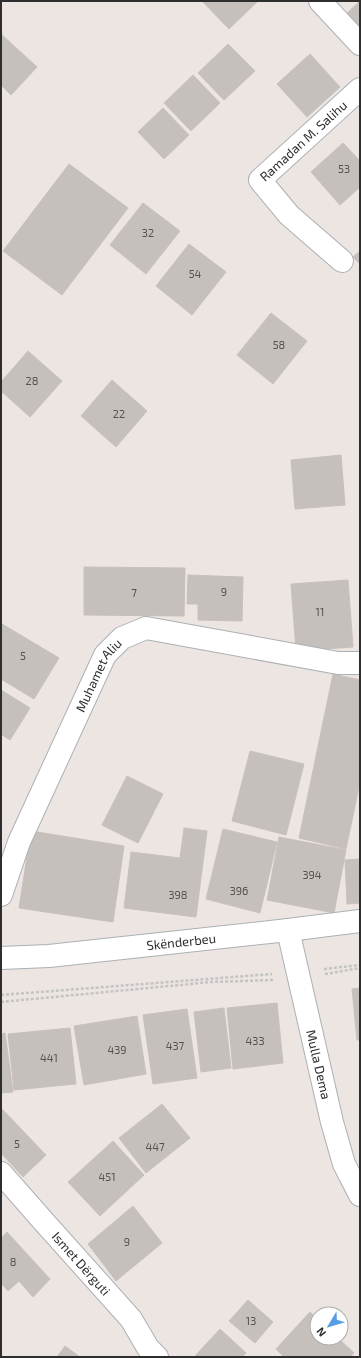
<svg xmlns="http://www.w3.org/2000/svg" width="361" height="1358" font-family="'Exo 2',sans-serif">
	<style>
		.building { fill: #c6c0bd; stroke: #c9c0bc }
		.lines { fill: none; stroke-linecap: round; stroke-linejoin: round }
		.street-casing { stroke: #abb0b5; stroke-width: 24 }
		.secondary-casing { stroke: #abb0b5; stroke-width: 24 }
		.path { stroke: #c4c4c4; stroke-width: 2.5; stroke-dasharray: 3 2; stroke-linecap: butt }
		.street { stroke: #fff; stroke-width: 22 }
		.secondary { stroke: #fff; stroke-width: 22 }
		.labels { text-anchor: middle; stroke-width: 3; stroke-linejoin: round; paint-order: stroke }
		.number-label { font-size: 11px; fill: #545252 }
		.street-label { font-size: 13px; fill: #2e2e2e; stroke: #fff }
	</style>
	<rect width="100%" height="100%" fill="#ede5e2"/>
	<path class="building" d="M202,1H258L229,29Z
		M360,1V28L346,14Z
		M1,34L37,67L11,95L1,85Z
		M228,44L255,71L224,100L198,73Z
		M310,54L340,87L307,117L277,84Z
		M193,75L220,103L191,131L164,103Z
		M163,108L189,135L164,159L138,132Z
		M343,143L360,161V187L340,205L311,172Z
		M69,164L128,208L62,295L3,251Z
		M143,203L180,231L146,274L110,245Z
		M189,244L226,272L192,315L156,286Z
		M360,251V264L353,257Z
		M271,313L307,341L273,384L237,355Z
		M28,351L62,381L30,417L1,391V382Z
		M112,380L147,411L116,447L81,416Z
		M341,455L345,505L295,509L291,460Z
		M84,567L185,568L184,616L84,615Z
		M188,575L243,577L242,621L198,620V604H187Z
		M348,580L353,647L296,651L291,584Z
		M2,624L59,658L34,699L1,679V626Z
		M333,674L360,680V782L346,849L299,838Z
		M1,690L30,708L10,740L1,734Z
		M250,751L304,764L286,835L232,821Z
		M127,776L163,794L138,843L102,825Z
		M184,828L207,831L196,917L124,908L131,852L180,858Z
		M223,829L277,842L260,913L206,899Z
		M31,831L124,846L113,922L19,908Z
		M279,837L346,850L334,913L267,900Z
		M360,859V903L347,904L345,860Z
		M360,988V1040H357L352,989Z
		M277,1003L283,1063L233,1069L227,1008Z
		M224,1008L231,1068L201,1072L194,1012Z
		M187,1009L197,1078L153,1084L143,1015Z
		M137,1016L146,1074L84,1085L74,1026Z
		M70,1028L76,1084L14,1090L8,1034Z
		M5,1033L13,1092L1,1093V1034Z
		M162,1104L190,1138L146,1173L119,1138Z
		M2,1109L46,1155L23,1177L1,1153V1110Z
		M113,1141L144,1175L100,1216L68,1182Z
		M133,1206L162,1243L116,1281L88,1244Z
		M7,1232L50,1279L33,1297L19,1281L8,1291L1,1283V1238Z
		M248,1300L273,1322L255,1343L229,1321Z
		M310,1312L317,1319V1338H338L354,1353L350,1357H284L276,1349Z
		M220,1329L246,1353L242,1357H196L195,1356Z
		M65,1346L80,1357H57Z"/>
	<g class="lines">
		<defs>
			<g id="street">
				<path d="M320,1L360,44"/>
				<path id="s1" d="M342,261L289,215L260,180L360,89"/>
				<path id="s2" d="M1,895L19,842L105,655L122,638L146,628L338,663H360"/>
				<path id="s3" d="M288,930L332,1122L344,1164L360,1195"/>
				<path id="s4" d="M1,1173L45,1223L131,1319L148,1348L157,1357"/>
			</g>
			<g id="secondary">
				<path id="s5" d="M1,958L49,956L288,930L360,921"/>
			</g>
		</defs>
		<use href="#street" class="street-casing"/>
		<use href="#secondary" class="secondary-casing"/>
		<path class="path" d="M324,969L360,965
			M325,974L360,968
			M1,995L272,974
			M1,1002L211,982L273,980"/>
		<use href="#street" class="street"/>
		<use href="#secondary" class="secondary"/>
	</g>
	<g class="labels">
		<g class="number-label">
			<text x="344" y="173">53</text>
			<text x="148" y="237">32</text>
			<text x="195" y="278">54</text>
			<text x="279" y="349">58</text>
			<text x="32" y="385">28</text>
			<text x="119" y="418">22</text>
			<text x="224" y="596">9</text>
			<text x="134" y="597">7</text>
			<text x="320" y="616">11</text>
			<text x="23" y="660">5</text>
			<text x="312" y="879">394</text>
			<text x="239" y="895">396</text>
			<text x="178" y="899">398</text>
			<text x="255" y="1045">433</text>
			<text x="175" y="1050">437</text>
			<text x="117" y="1054">439</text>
			<text x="49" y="1062">441</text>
			<text x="17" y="1148">5</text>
			<text x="155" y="1151">447</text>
			<text x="107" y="1181">451</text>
			<text x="127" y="1246">9</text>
			<text x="13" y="1266">8</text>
			<text x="251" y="1325">13</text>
		</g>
		<g class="street-label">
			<text dy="5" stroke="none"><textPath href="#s1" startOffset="174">Ramadan M. Salihu</textPath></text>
			<text dy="5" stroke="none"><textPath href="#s2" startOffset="241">Muhamet Aliu</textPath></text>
			<text dy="5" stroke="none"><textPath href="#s5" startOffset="181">Skënderbeu</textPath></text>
			<text dy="5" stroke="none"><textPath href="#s3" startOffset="138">Mulla Dema</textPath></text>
			<text dy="5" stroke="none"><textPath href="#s4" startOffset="121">Ismet Dërguti</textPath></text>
		</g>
	</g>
	<rect width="361" height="1358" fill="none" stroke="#2e2e2e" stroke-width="4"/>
	<g transform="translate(329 1326) rotate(232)"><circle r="19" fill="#ffffff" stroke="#ababab"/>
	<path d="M0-3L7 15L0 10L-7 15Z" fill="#579ee5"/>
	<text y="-6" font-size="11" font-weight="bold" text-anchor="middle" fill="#2e2e2e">N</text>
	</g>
</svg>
